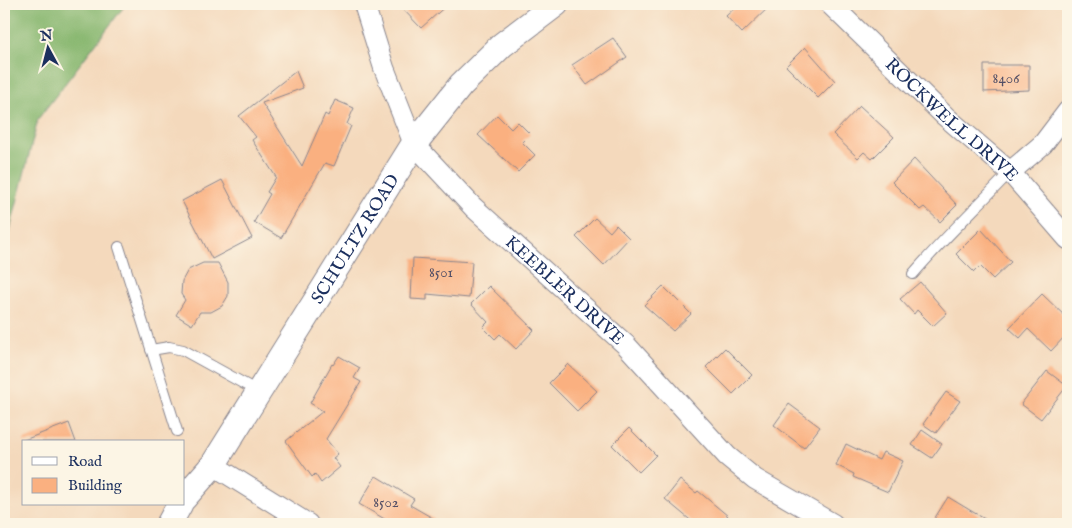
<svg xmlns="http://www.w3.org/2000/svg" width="1072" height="528" font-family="'IM FELL English',serif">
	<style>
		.forest { fill: #89b871; stroke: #527468 }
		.building { fill: #fab080 }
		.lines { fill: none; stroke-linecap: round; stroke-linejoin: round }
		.service-casing { stroke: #88848d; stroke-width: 12 }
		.minor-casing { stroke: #88848d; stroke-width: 22 }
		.tertiary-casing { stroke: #88848d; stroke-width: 27 }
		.service { stroke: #fff; stroke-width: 10 }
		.minor { stroke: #fff; stroke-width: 20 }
		.tertiary { stroke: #fff; stroke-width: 25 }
		.labels { text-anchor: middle; stroke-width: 4; stroke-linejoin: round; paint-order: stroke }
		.number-label { font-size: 15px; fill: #534f66 }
		.street-label { font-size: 18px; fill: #1b2f5e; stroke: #fcf5e5 }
	</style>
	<rect width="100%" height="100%" fill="#fcf5e5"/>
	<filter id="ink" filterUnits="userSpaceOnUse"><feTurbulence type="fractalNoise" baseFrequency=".02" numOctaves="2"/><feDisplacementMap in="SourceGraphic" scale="10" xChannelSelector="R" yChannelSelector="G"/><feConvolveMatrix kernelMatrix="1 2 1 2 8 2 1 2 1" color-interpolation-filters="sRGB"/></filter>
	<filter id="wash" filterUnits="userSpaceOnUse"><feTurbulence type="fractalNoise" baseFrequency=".0096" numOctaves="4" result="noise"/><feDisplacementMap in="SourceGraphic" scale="20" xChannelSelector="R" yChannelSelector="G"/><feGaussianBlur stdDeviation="1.12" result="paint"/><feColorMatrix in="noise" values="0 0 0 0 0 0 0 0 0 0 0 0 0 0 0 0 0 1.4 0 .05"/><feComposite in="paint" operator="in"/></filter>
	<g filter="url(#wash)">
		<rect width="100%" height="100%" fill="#f4d9bc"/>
		<path class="forest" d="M4,4H126L38,119L4,254Z"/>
		<g id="blocks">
			<path class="building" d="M398,4H448L421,28Z
				M739,4H772L742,33L726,16Z
				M613,38L627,57L587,85L572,65Z
				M805,47L835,81L818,98L786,66Z
				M984,65H1029V90L984,92Z
				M296,71L303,88L262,103L302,166L325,114L328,116L335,100L354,108L347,124L351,126L334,166L325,163L281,238L254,222L270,194L267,192L276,177L252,140L256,137L239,116Z
				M860,106L894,137L872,159L864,152L858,158L833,134Z
				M497,115L511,129L518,122L530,134L522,142L535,155L518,172L478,135Z
				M914,159L957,205L940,222L924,207L920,210L892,182Z
				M222,180L252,238L212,259L182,201Z
				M595,218L610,232L616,225L629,238L604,265L576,237Z
				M981,229L1011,262L993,279L980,266L974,272L956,254Z
				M413,258L472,262L469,298L427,294V300L411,299Z
				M203,263H218L228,282V296L222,306L211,312H200L192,325L176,315L185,300L181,294L182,281L188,270Z
				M920,282L947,313L933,326L917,310L914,314L900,299Z
				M489,286L534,330L516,349L500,334L495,339L483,327L488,322L471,304Z
				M663,286L691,314L673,331L644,305Z
				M1042,294L1068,319V333L1051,351L1028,329L1020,338L1009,328Z
				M725,348L752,375L733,394L706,367Z
				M339,356L360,368L354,378L361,382L326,439L338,454L333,458L340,467L321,483L315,474L312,477L286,441L323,411L310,403L332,364L333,365Z
				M568,364L597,391L577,411L549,383Z
				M1047,371L1067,386L1041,419L1021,404Z
				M946,392L960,401L936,433L923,424Z
				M789,404L820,427L804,448L774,425Z
				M69,423L76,442H24V440Z
				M629,428L656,455L639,472L612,445Z
				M922,430L942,444L932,458L912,445Z
				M846,444L879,460L883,452L903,461L888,492L853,477L854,474L836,465Z
				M376,476L414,499L410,505L443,524H393L359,504Z
				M680,480L696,493L698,491L728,516L721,524H695L665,499Z
				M948,497L993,524H931Z"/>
		</g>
	</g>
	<g filter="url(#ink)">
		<use href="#blocks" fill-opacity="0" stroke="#88848d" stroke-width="1"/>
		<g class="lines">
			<defs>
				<path id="service" d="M119,247L177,431
					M913,274C944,238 978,206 1010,172
					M151,350L169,347L183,350L259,392"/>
				<g id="minor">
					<path id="s1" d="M364,4L384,68L414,144L473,207L626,345L727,456L755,479L833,524"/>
					<path id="s2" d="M830,4L945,116L1010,172L1068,239"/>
					<path d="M1010,172L1043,144L1068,111"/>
					<path d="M213,465L308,524"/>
				</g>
				<g id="tertiary">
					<path id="s3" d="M184,498L213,465L414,144L461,85L502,45L556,4"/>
					<path d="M169,524L180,504"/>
				</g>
			</defs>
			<use href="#service" class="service-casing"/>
			<use href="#minor" class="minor-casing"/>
			<use href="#tertiary" class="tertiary-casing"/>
			<use href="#service" class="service"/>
			<use href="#minor" class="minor"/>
			<use href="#tertiary" class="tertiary"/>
		</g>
	</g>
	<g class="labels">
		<g class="number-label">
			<text x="1006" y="83">8406</text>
			<text x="441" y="277">8501</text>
			<text x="386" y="507">8502</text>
		</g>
		<g class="street-label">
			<text dy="6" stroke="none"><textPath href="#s2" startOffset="168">ROCKWELL DRIVE</textPath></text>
			<text dy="6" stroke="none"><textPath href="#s3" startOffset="311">SCHULTZ ROAD</textPath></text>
			<text dy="6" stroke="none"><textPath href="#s1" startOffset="359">KEEBLER DRIVE</textPath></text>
		</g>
	</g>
	<rect width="1072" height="528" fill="none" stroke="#fcf5e5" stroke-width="20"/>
	<rect x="22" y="440" width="162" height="65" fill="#fcf5e5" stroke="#a2a6af"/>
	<rect x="32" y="457" width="25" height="8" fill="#ffffff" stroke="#a2a6af"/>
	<text x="68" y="466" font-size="15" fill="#1b2f5e">Road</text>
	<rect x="32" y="478" width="25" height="15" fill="#fab080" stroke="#a2a6af"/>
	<text x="68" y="490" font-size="15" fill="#1b2f5e">Building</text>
	<g transform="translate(48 48) rotate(353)" stroke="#fcf5e5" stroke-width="4" paint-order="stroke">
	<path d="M0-4L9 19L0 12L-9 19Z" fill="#1b2f5e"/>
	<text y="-8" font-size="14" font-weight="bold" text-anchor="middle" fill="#1b2f5e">N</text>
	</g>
</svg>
